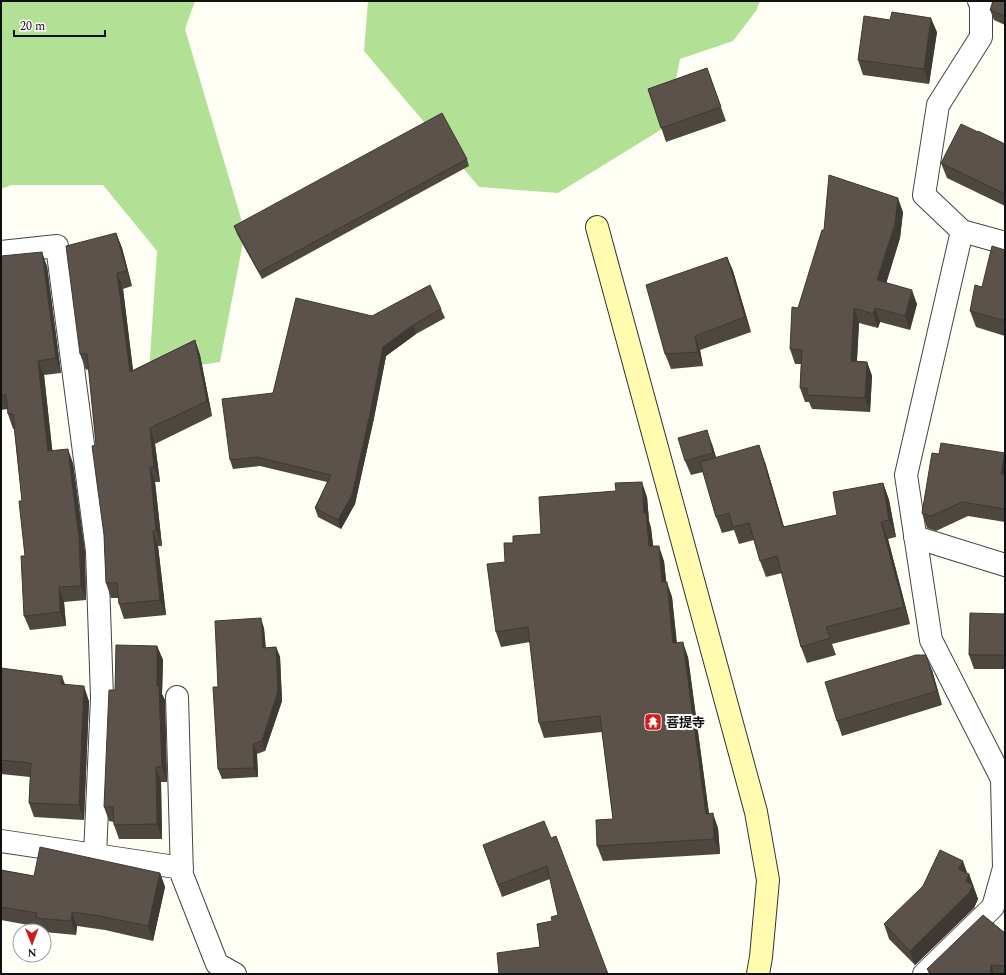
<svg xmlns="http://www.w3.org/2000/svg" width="1006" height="975" font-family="Spectral,'Noto Sans JP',serif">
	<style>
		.forest { fill: #b2e195 }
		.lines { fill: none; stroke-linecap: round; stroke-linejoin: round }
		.street-casing { stroke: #434343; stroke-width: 24 }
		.secondary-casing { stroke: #323232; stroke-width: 24 }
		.street { stroke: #fff; stroke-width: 22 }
		.secondary { stroke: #fffbaf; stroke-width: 22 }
		.wall { fill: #4d4740 }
		.shaded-wall { fill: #3f3934 }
		.building { fill: #5a524b; stroke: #3f3934 }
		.labels { text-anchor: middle; stroke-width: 4; stroke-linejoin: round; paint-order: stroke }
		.poi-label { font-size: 13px; font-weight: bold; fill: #101010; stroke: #fff; text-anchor: start }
	</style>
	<rect width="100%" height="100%" fill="#fffef4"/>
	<path class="forest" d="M1,1H195L185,29L245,232L220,362L149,373L157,251L103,185H12L1,189Z
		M368,1H760L756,11L733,41L680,59L667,126L558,193L479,187L364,51Z"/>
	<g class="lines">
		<defs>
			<path id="street" d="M979,1L981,4V37L938,105L924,195L962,231L1005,243
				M1,252L57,246L97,551L102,698L95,855
				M915,537L1005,565
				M177,697L182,875L217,964L235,974
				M1,841L182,868
				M924,974L993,907L1004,868L1002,779L931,640L906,475L962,231"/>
			<path id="secondary" d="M597,227L756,812L768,880L761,957L758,974"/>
		</defs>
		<use href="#street" class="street-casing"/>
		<use href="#secondary" class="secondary-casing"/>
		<use href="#street" class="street"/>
		<use href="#secondary" class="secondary"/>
	</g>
	<path class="wall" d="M1005,1V25L994,20L990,10Z
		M937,32L929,84L863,75L858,60Z
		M707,68L726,121L666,142L648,89Z
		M978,132L1005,144V206L947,178L941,163Z
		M467,159L469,166L262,279L237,234L234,226Z
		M903,212L900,238L886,283L917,304L910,330L880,322L878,328L859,323L857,361L867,362L872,376L870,412L812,409L809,402H805L800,388L801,364H795L790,349L798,308L824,230Z
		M116,233L122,248L132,286L123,289L133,370L195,340L200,355L212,416L155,444L160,482H155L162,546H158L166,615L124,619L119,604L118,598H111L106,583L104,535L96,445L89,369L86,370L80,354Z
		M1005,250V336L976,327L970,311L982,287Z
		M727,257L733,271L751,332L700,350L703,366L671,369L665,354Z
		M47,266L61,373L44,375L52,450L73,463L85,552L86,600L64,602L66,626L30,630L24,616L25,556L22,501L14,429H13L8,414V409L1,410V310Z
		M441,309L445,318L416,334L386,356L374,418L355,504L341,529L318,517L315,508L327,482L260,466L233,469L230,460L273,393L372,316Z
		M712,444L716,457L765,462L784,527L837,515L883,483L889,500L896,537L888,539L910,624L832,644L836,655L807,663L801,647L782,573L766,577L760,561L754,540L739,544L734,530L722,533L716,517L703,472L691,475L685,461Z
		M1005,453V522L968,516L936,531L927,528L922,513L939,454Z
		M647,497L649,521L651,528L653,546L664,561L666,582L672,597L677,643L688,657L709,814L718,828L720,854L603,861L597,846L613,819L602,732L544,738L539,723L530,642L501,647L496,632L505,562L513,543L541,534Z
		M1005,614V669H974L969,655Z
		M264,628L266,648L276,647L280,657L282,701L265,751L257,754L258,777L222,779L218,769V687Z
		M157,646L163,660L162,694L165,700L167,782H161L162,839H119L114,825V822L109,821L104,807Z
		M1,668L65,684L89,701L84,820L34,817L29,803L30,777L1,774Z
		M932,670L942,705L842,736L837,721Z
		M551,838L608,974L540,947L558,915L550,879L502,897L483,845Z
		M1,870L34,876L160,873L165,887L153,941L105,930L77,926L76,935L44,932V931H41L39,927L1,920Z
		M967,873L969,874L978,899L974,908L915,965L889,939L884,924Z
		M1005,933V974H929L927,969Z"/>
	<path class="shaded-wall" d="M931,18L937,32L929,84L924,69Z
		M898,198L903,212L900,238L883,294L877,280Z
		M116,233L122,248L132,286L127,271Z
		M42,252L47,266L61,373L56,358Z
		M727,257L733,271L751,332L745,317Z
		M117,273L123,289L135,387L130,372Z
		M912,290L917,304L910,330L905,316Z
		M854,308L859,323L856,375L851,361Z
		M875,308L880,322L878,328L873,314Z
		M413,325L416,334L386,356L374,418L355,504L341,529L338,520L383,347Z
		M695,336L700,350L703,366L698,352Z
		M195,340L200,355L212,416L207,401Z
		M38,361L44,375L54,465L48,451Z
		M867,362L872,376L870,412L865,398Z
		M150,428L155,444L160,482L154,467Z
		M707,430L712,444L719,468L713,453Z
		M759,445L765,462L789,544L783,527Z
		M68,449L73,463L85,552L86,600L81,586Z
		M1005,454V484L1001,474Z
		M150,467L155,482L162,546L156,530Z
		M642,482L647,497L649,521L651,528L655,561L649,546L644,513Z
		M883,483L889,500L896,537L889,520Z
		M881,522L888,539L910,624L904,607Z
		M153,531L158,546L166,615L160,600Z
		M659,546L664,561L668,597L662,582Z
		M667,582L672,597L678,658L673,643Z
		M59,587L64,602L66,626L60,612Z
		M261,618L264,628L266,658L263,648Z
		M683,642L688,657L711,829L706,814Z
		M157,646L163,660L162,694L165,700L167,782L162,767L157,686Z
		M276,647L280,657L282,701L265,751L262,741Z
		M926,655L932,670L942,705L937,691Z
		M62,676L67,690L61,684Z
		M84,686L89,701L84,820L79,805Z
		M253,744L257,754L258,777L254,768Z
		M156,767L161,782L162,839L157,824Z
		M713,813L718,828L720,854L714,839Z
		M963,861L968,875L958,869Z
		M160,873L165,887L153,941L148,926Z
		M969,874L978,899L974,908L915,965L910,951L966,881Z
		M72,912L77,926L76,935L71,921Z
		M991,965L994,974H990Z"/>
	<path class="building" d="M993,1H1005V16L990,10Z
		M892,12L931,18L924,69L858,60L864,16L890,20Z
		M707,68L721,107L661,128L648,89Z
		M442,113L467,159L259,272L234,226Z
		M961,124L978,132V131L1005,144V194L941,163Z
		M829,175L898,198L895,224L877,280L912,290L905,316L875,308L873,314L854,308L851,361L867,362L865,398L807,395V388H800L802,350L790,349L792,307L798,308L822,230H824Z
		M116,233L127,271L117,273L130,372L195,340L207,401L150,428L154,467H150L156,530L153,531L160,600L119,604L117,583H106L104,535L92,446L96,445L87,354H80L66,246Z
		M992,246L1005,250V321L970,311L975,285L982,287Z
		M42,252L56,358L38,361L48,451L68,449L79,538L81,586L59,587L60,612L24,616L21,556H25L19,501H22L13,414H8L6,395H1V256Z
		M727,257L745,317L695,336L698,352L665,354L646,285Z
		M430,285L441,309L413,325L383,347L371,409L352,495L338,520L315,508L331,475L257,457L230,460L222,399L273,393L296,298L372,316Z
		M707,430L713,453L685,461L678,438Z
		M941,443L1005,453L1001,474H1005V509L962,502L931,516L922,513L932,453L939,454Z
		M759,445L783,527L837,515L833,492L883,483L889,520L881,522L904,607L826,627L830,638L801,647L777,556L760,561L749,523L733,527L729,513L716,517L700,462Z
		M642,482L644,513H646L649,546H659L662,582H667L673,643L683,642L706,814L713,813L714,839L597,846L596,820L613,819L600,716L539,723L528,627L496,632L487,564L505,562L504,543H513V536L541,534L539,497L616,491L615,483Z
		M970,613L1005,614V655H969Z
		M261,618L263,648L276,647L278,691L262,741L253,744L254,768L218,769L213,687H218L215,621Z
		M116,645L157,646V686H159L162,767H156L157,824L114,825L113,807H104L109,690H115Z
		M916,655H926L937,691L837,721L825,682Z
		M1,668L62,676L61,684L84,686L79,805L29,803L31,763L1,760Z
		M544,821L551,838L556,836L608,974H499L497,953L540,947L537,924L552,921L551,917L558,915L547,866L498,885L483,845Z
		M40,847L160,873L148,926L100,916L72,912L71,921L36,918L37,913L1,907V870L34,876Z
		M940,850L963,861L958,869L969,874L966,881L973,885L969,893L910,951L884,924L923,886Z
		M983,915L1005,933V966L991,965L990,974H932L927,969Z"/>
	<defs>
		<symbol id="temple-square" viewBox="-11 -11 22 22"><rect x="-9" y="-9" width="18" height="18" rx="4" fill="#d11b18" stroke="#fff"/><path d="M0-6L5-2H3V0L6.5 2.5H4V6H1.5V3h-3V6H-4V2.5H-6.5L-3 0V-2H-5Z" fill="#fff"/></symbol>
	</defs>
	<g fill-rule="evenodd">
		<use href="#temple-square" x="643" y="712" width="20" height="20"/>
	</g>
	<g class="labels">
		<g class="poi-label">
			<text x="666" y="727">菩提寺</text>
		</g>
	</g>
	<rect width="1006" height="975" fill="none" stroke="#101010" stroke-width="4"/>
	<g transform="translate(32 943) rotate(179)"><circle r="19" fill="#ffffff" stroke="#9f9f9f"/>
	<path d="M0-3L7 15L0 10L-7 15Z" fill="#d11b18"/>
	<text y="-6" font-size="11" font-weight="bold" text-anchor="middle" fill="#101010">N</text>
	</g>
	<path d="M14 30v6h91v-6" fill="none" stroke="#101010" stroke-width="2"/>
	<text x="20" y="30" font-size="12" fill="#101010" stroke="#ffffff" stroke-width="3" paint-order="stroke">20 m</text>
</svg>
